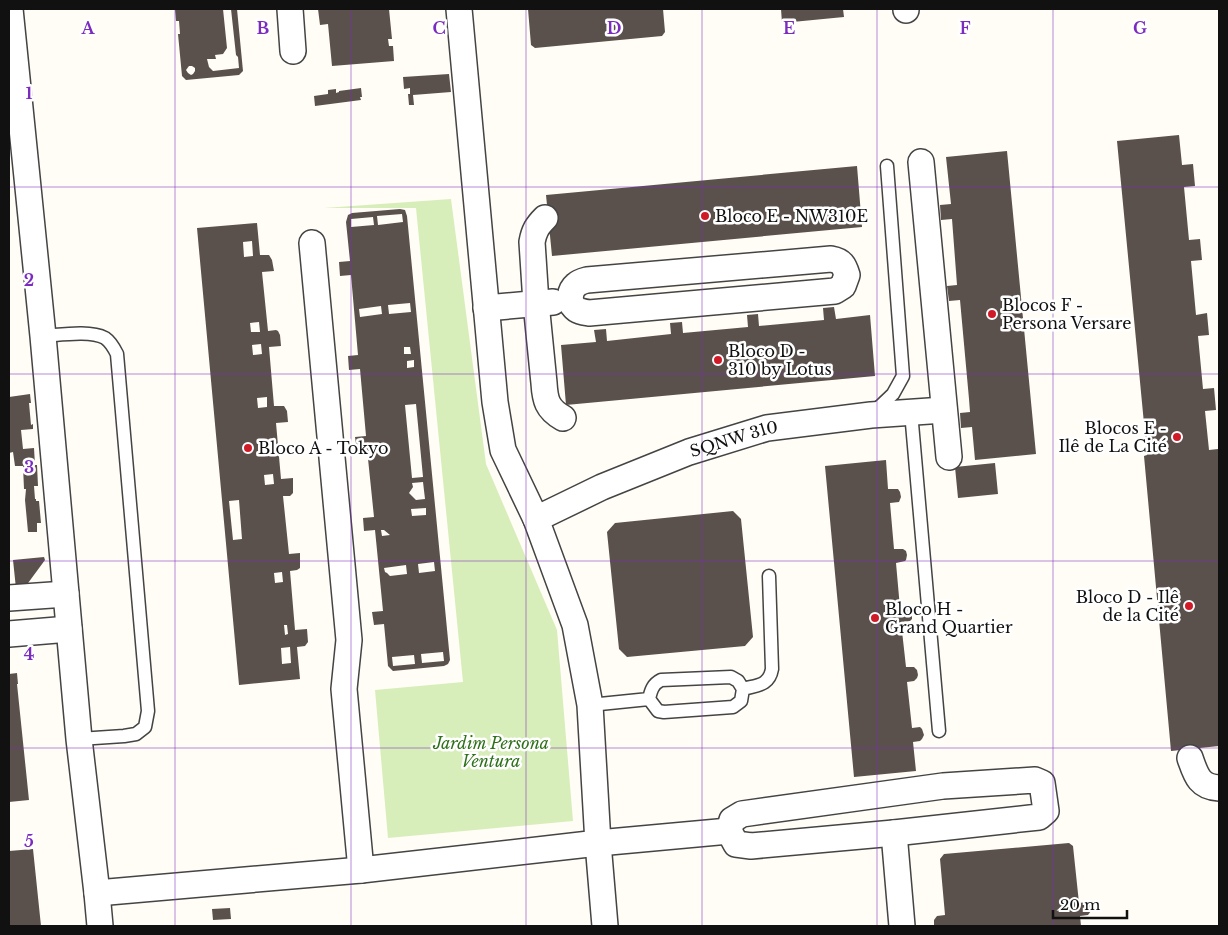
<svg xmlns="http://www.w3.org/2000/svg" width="1228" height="935" font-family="'Libre Baskerville',serif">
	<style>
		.green { fill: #d7eeba }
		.building { fill: #5b514c; fill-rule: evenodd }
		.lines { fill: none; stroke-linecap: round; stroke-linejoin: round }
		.lane-casing { stroke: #444; stroke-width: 15 }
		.street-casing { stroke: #444; stroke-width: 28 }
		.lane { stroke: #fff; stroke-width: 12 }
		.street { stroke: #fff; stroke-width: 25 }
		.grid { fill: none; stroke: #7b2cbf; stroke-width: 1; stroke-opacity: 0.55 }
		.poi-dot { fill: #cf1a28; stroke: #fff; stroke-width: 2 }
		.labels { text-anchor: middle; stroke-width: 5; stroke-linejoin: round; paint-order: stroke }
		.poi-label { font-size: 16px; fill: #111; stroke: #fff; text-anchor: start }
		.street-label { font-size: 16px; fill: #111; stroke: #fff }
		.park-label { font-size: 16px; font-style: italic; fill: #2e7019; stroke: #fff }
		.grid-label { font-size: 16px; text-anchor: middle; font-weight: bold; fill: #7b2cbf; stroke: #fff; stroke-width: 5; stroke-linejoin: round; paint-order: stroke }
	</style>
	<rect width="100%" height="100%" fill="#fffdf5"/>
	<path class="green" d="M451,199L486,464L557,630L573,821L388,838L375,690L463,682L416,208H324Z"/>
	<path class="building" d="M175,9H223L227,48L223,54L215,55L216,59H207L209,67L213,71L239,68L238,57L236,55L231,9H237L243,71L239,75L186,80L182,76L178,34H180L179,21H176ZM189,66H192L195,68V71L193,74L191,75L188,73L186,70Z
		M318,9H389L392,39H388L389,46H393L394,61L332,66L328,24L320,25Z
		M528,9H663L665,32L662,36L535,48L531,45Z
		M781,9H843L844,17L782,23Z
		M449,74L451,92L413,95L414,105H409L408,94H410V88L404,89L403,77Z
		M361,88L362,97H360L361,100L315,106L314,96L328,94V90L336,89V93L339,92V91Z
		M1179,135L1182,165L1193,164L1195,186L1184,187L1189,240L1200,239L1202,260L1191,261L1196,315L1207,313L1209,335L1198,336L1203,389L1214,388L1216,410L1205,411L1209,450L1218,449L1219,463V746L1171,751L1144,456L1147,455L1117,141Z
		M1007,151L1036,454L975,460L972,427L961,428L960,413L970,412L969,399L960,300L949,301L947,286L957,285L952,219L941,220L940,205L951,204L946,157Z
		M857,166L862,227L552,256L546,195Z
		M400,209L405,210L407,216L450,660L448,664L444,666L393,671L388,666L384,624L374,625L372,612L383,611L375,530L364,531L363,518L374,517L367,449L357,450L355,437L366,436L360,369L349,370L348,356L358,355L351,275L340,276L339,262L350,261L346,222L348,215L352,213ZM402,214L403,222L378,225L377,216ZM373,217L374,225L351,227V219ZM410,303L411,312L389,314L388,305ZM381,306L382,314L360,317L359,309ZM404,347H410L411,354H404ZM414,360V367L407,368V361ZM416,404L423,477L412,478L405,405ZM423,482L425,499L416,500L409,493L413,487L412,483ZM426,508V515L412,516L411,509ZM381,530H384L390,535L382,536ZM434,562L435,571L419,573L418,564ZM406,565L407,574L390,576L387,573L385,572L384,568ZM443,652L444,661L422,663L421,654ZM414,655L415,664L393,666L392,657Z
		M257,223L260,255H269L272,260L274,271L262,272L268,331L276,330L278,331L280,335L281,346L269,347L274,406H284L287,411L288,422L276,423L281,479L293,478V493L290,496H283L289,554L300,553V568L297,570L290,571L295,630L307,629L308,642L305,646L297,647L300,679L239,685L197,228ZM252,241L253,256L244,257L243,242ZM259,322L260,332H251L250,323ZM261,344L262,354L253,355L252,345ZM267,397V407L258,408L257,398ZM273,474L274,484L265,485L264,475ZM239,500L242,539L233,540L229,501ZM282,572L283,582L275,583L274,573ZM284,625H287L288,634L285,635ZM290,647L291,663L282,664L281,648Z
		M834,307L836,319L870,315L875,376L566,405L561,345L596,342L594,330L606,329L607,341L671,334L670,323L682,322L683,333L748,327L747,315L758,314L759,326L824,320L823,308Z
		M30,394L31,403H29L31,425L33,424V429L21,430L23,449L34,448L35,465H37L38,486H34L35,499H36V501H39L41,523H37V532H28L25,500L26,489H24L23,466H15L13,452L9,453V397Z
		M886,460L888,489H898L900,492L901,497L899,502L890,503L894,549H903L906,551L907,555L906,560L905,561L896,563L900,608H908L911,610L912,613V619L910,621L901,622L906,667H914L917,670L918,675L917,678L914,681L907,682L912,728L920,727L922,729L924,735L922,739L920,741L913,742L916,771L854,777L825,466Z
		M995,463L998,494L958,498L955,467Z
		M733,511L741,519L753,637L745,646L627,657L619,649L607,532L615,523Z
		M44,557L45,560L17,598L13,560Z
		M17,673L18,684H17L29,800L9,802V674Z
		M1069,843L1073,846L1079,903L1087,902L1090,905L1091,911L1088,915L1080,916L1081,926H935L934,925V920L937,916L945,915L940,859L944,854Z
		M33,849L41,926H9V851Z
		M230,908L231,919L213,920L212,909Z"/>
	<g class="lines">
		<defs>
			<path id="lane" d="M43,336C60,335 90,330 105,338C111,342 114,348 117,354L148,711L145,727L136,734L124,736L79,739
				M911,412L939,731
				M873,413L893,394L903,376L887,166
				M731,677L738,681L743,689L741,701L733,707L664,712L658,711L649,699C651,690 653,684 661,680Z
				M743,689C757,685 769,686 772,669L769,576
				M590,705L649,699"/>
			<g id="street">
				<path d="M10,9L43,336L79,739L97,893L100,926"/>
				<path d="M290,9L293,51"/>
				<path d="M459,9L495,402L503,450L536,519L575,625L590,705L598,843L605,926"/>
				<path d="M906,9V10"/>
				<path d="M921,162L949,457"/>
				<path d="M545,218C537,226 534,231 532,242L536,303L544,383C545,400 547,409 563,418"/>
				<path d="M312,243L349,640L344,689L361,870"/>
				<path d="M831,259C842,261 844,265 847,275L843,286L835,291L589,313C583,312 577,311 574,307C568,301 570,290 576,285C579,282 583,281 587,280Z"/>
				<path d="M486,308L553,302"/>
				<path id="s1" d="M536,519L602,487L689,452L767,428L871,415L944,410"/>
				<path d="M9,598L66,594"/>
				<path d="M9,634L69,629"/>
				<path d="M1190,758C1196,775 1199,787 1219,788"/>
				<path d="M1035,780L1042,783L1046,811L1039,817L894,833L751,846L736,844L729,831L732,820L742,814L943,786Z"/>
				<path d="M894,833L902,926"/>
				<path d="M97,893L361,870L598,843L729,831"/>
			</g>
		</defs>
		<use href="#lane" class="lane-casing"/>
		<use href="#street" class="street-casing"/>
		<use href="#lane" class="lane"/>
		<use href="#street" class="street"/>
	</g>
	<path class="grid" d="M175,9V926M351,9V926M526,9V926M702,9V926M877,9V926M1053,9V926M9,187H1219M9,374H1219M9,561H1219M9,748H1219"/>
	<g class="poi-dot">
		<circle cx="705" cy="216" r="5"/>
		<circle cx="992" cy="314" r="5"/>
		<circle cx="718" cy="360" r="5"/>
		<circle cx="1177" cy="437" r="5"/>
		<circle cx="248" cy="448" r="5"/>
		<circle cx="1189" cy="606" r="5"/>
		<circle cx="875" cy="618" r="5"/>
	</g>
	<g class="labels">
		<g class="poi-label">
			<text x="715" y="222">Bloco E - NW310E</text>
			<text x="1002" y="311">Blocos F -<tspan x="1002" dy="18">Persona Versare</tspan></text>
			<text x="728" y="357">Bloco D -<tspan x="728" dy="18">310 by Lotus</tspan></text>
			<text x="1167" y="434" text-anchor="end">Blocos E -<tspan x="1167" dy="18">Ilê de La Cité</tspan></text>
			<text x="258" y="454">Bloco A - Tokyo</text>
			<text x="1179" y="603" text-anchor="end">Bloco D - Ilê<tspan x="1179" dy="18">de la Cité</tspan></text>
			<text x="885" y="615">Bloco H -<tspan x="885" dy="18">Grand Quartier</tspan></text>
		</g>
		<g class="street-label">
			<text dy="6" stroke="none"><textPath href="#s1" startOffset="214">SQNW 310</textPath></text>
		</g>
		<g class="park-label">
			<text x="491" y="749">Jardim Persona<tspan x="491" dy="18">Ventura</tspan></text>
		</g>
	</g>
	<g class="grid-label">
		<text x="88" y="34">A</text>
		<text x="263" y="34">B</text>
		<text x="439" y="34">C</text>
		<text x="614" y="34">D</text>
		<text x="789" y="34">E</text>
		<text x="965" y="34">F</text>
		<text x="1140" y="34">G</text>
		<text x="29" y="99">1</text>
		<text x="29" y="286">2</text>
		<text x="29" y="473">3</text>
		<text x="29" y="660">4</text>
		<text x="29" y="847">5</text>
	</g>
	<rect width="1228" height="935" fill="none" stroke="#111111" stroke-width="20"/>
	<path d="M1053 910v8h74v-8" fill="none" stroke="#111111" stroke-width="2.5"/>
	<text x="1060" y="910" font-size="15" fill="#111111" stroke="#ffffff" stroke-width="4" paint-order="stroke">20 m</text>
</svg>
